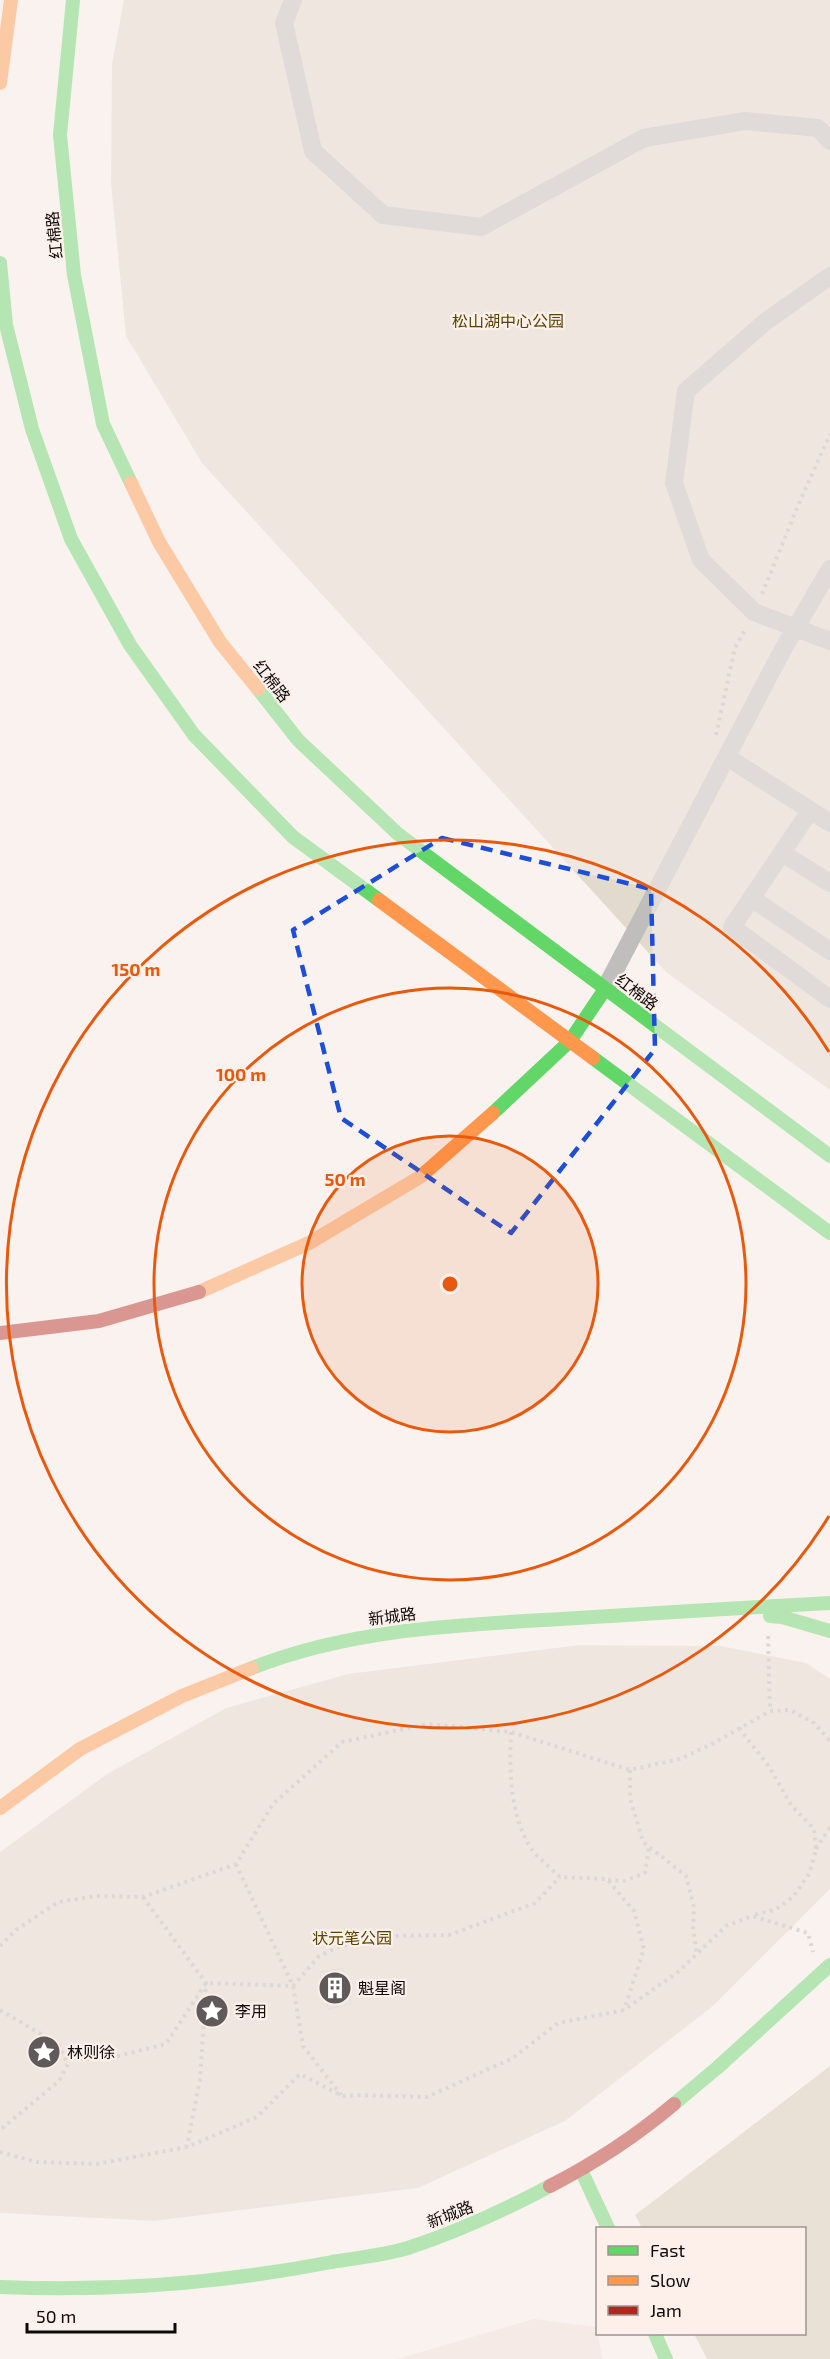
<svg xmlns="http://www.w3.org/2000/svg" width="830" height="2359" font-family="'Exo 2','Noto Sans SC',sans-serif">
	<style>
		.built { fill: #efe0db }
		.green { fill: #e2dacc }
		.forest { fill: #d7cdb8 }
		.building { fill: #e3d8d8; stroke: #d3cdcc; stroke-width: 1.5 }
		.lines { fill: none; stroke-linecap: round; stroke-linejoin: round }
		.path { stroke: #bab6b5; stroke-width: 4; stroke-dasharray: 3 4.5; stroke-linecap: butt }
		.street { stroke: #c0bebd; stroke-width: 18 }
		.fast { stroke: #63d668; stroke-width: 14 }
		.slow { stroke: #ff974d; stroke-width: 14 }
		.jam { stroke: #b3261e; stroke-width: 14 }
		.marked { fill: none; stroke: #1d4ed8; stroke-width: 4.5; stroke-dasharray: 12 8; stroke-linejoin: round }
		.ring { fill: none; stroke: #e8590c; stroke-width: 3 }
		.labels { text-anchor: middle; stroke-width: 4.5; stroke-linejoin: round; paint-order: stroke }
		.street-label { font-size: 16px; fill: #0e0a09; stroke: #fdf0eb }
		.park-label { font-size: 16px; fill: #564400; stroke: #fdf0eb }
		.poi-label { font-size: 16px; fill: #0e0a09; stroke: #fdf0eb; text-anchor: start }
		.centre { fill: #e8590c; stroke: #fdf0eb; stroke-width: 3 }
		.ring-label { font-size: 18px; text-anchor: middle; font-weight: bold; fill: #e8590c; stroke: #fdf0eb; stroke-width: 4.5; stroke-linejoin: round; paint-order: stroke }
	</style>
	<rect width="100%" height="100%" fill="#f9f2ef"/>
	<path class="built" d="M534,2319L597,2327L602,2359H397Z"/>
	<path class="green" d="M124,0H830V1090L667,973L202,463L126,336L111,183L112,64Z
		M580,1645L721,1646L806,1663L830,1679V1889L713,2006L565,2121L418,2188L154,2221L0,2213V1852L107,1774L226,1708L348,1674Z"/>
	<path class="forest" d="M830,2066V2359H707L694,2334H804V2228H642L635,2215Z"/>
	<path class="building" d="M343,1968L351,2004L328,2009L320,1972Z"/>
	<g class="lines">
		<path class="path" d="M762,594L797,508L830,434
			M716,735L735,648L746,628
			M768,1636L770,1711
			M739,1728L770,1768L791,1805L814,1829L816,1850L809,1874L793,1897L775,1910L753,1915
			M511,1732C509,1770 510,1819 533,1851C541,1861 552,1869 560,1877L607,1879L634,1911L644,1949L624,2010
			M630,1770V1798L643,1842L686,1876L694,1907L693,1928L697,1955
			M816,1849L830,1827
			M236,1864L293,1986L303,2046L341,2095
			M608,1880L624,1881L645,1873L649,1846
			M143,1897L206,1983L200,2080L187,2146
			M0,1946L16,1930L58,1902L96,1896L143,1897L236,1864L273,1804L342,1742L428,1724L511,1732L630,1770L680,1759L714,1743L770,1711L790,1710L814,1723L830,1741
			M0,2010L58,2044L68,2064L59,2081L0,2130
			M65,2058L106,2059L166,2044L206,1983L293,1986L319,1956L340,1946L392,1936L449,1935L535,1903L560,1877
			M0,2152L37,2162L97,2164L187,2147L257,2117L300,2074L342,2096L356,2095L427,2097L513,2058L558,2023L624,2010L678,1972L726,1926L752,1916L808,1933L813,1952"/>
		<path class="street" d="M293,0L284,23L313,151L383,215L481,227L644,138L745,121L818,128L830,141
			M830,276L765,322L686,391L674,483L701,560L754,612L830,641
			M727,757L830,823
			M810,811L732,927L830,999
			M782,853L830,883
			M751,898L830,951
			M605,989L782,651L830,569"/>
		<path class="fast" d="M73,0L60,135L74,275L103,424L131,483
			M0,263L6,325L32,429L71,539L130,645L194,735L293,837L379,900
			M258,689L298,740L398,834L830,1156
			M593,1058L830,1233
			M493,1113L570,1041L605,989
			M770,1616L782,1617L830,1631
			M252,1668C350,1629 457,1625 561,1619C651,1613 740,1608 830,1603
			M674,2104L717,2068L830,1965
			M581,2170L608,2228
			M0,2287C111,2292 223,2283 332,2262C357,2258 384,2255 408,2248C457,2232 505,2210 550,2186
			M655,2334L666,2359"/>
		<path class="slow" d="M0,83L11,0
			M131,483L159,542L220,642L258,689
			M379,900L593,1058
			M199,1292L309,1243L420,1177L493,1113
			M0,1808L80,1749L182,1696L252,1668"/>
		<path class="jam" d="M0,1333L99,1321L199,1292
			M550,2186C595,2163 636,2136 674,2104"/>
	</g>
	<path d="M0 0H830V2359H0ZM442,838L651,889L655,1049L511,1233L341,1118L293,930Z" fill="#f9f2ef" fill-opacity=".55" fill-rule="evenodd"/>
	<path class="marked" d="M442,838L651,889L655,1049L511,1233L341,1118L293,930Z"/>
	<circle cx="450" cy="1284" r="148" fill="#e8590c" fill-opacity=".12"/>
	<g class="ring">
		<circle cx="450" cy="1284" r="148"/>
		<circle cx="450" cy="1284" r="296"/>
		<path d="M829 1516A444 444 0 1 1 829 1052"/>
	</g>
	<defs>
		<symbol id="building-disc" viewBox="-11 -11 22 22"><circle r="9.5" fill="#605b5a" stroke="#fdf0eb"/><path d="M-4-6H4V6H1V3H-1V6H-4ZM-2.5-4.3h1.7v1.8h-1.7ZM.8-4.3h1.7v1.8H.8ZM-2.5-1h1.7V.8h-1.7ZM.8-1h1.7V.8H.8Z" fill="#fff"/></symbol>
		<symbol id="sight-disc" viewBox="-11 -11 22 22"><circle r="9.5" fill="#605b5a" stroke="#fdf0eb"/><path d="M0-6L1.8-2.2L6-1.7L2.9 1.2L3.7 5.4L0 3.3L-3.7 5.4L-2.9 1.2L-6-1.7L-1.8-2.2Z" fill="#fff"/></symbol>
	</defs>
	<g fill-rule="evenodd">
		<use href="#building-disc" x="316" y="1969" width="38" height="38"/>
		<use href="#sight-disc" x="193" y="1992" width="38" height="38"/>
		<use href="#sight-disc" x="25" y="2033" width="38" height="38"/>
	</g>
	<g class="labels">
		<g class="street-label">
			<text transform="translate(54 235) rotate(-96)" y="6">红棉路</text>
			<text transform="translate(272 681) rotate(52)" y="6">红棉路</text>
			<text transform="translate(637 992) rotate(37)" y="6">红棉路</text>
			<text transform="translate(392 1616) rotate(-7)" y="6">新城路</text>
			<text transform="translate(450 2214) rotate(-21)" y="6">新城路</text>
		</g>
		<g class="park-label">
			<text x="508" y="327">松山湖中心公园</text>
			<text x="352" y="1944">状元笔公园</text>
		</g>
		<g class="poi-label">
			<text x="358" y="1994">魁星阁</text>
			<text x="235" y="2017">李用</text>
			<text x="67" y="2058">林则徐</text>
		</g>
	</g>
	<circle cx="450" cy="1284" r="9" class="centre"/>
	<g class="ring-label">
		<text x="136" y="976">150 m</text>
		<text x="241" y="1081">100 m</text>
		<text x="345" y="1186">50 m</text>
	</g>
	<rect x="596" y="2227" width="210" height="108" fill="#fdf0eb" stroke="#9d9491" stroke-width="1.5"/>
	<rect x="608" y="2246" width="30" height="9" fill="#63d668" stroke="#9d9491" stroke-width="1.5"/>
	<text x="650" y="2257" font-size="18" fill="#0e0a09">Fast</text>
	<rect x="608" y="2276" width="30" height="9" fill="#ff974d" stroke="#9d9491" stroke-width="1.5"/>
	<text x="650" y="2287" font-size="18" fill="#0e0a09">Slow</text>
	<rect x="608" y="2306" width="30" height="9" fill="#b3261e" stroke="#9d9491" stroke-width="1.5"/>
	<text x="650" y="2317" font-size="18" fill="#0e0a09">Jam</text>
	<path d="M27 2323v9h148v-9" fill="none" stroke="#0e0a09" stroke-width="3"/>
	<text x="36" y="2323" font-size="18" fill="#0e0a09" stroke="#fdf0eb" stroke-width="4.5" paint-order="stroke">50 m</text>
</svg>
